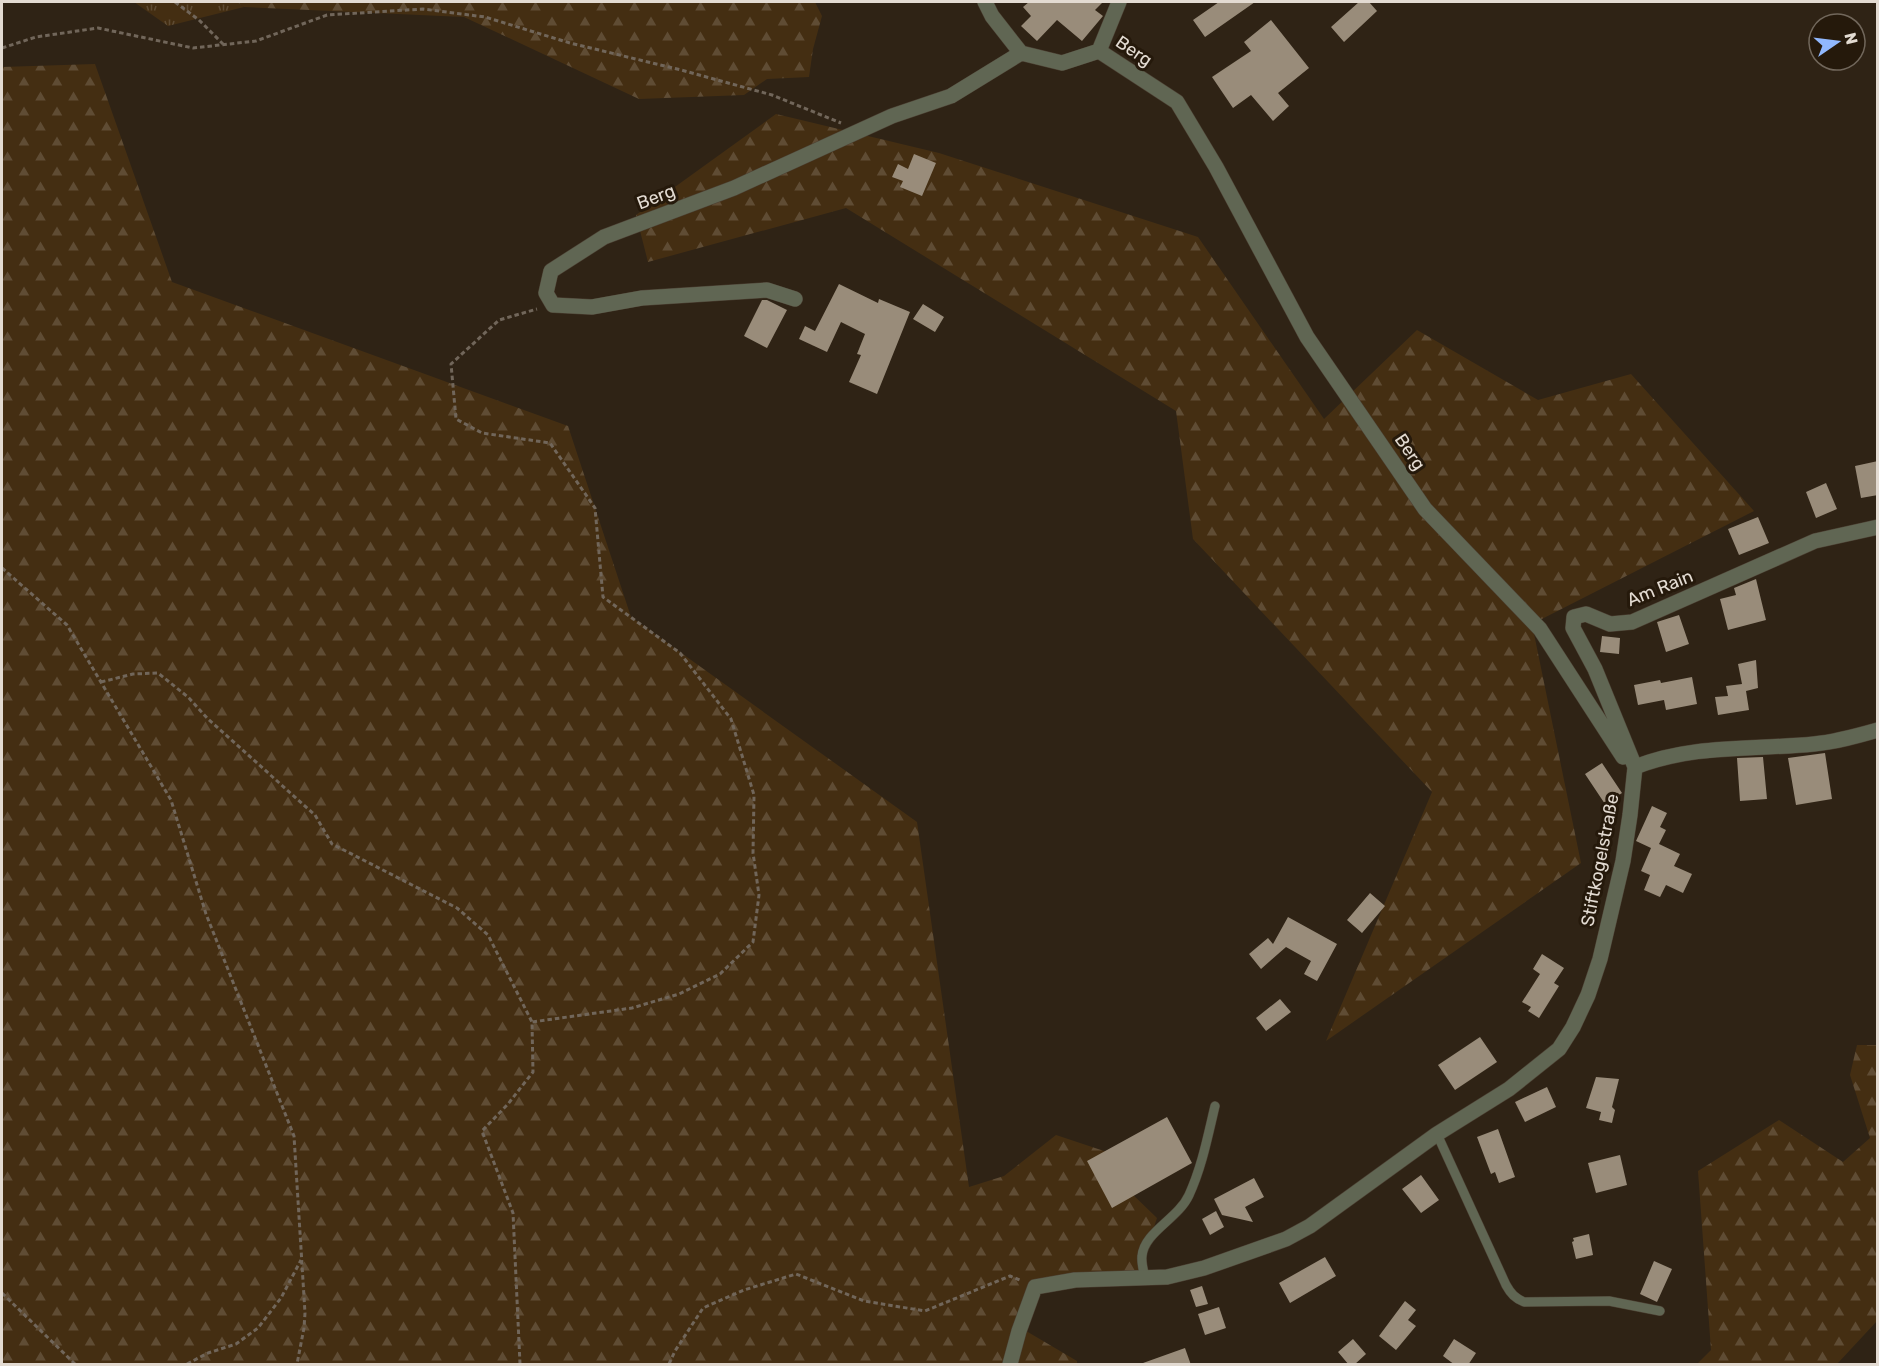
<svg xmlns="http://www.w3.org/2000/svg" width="1879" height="1366" font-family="Rubik,sans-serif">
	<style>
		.grass { fill: url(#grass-tufts) }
		.forest { fill: url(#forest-firs) }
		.building { fill: #998c7a }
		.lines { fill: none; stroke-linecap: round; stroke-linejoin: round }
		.service-casing { stroke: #4c4033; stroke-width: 10 }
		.minor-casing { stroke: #4c4033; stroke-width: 16 }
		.path { stroke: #71665a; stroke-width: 3; stroke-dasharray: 4.5 3; stroke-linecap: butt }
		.service { stroke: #606653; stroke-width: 9 }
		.minor { stroke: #606653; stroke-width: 15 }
		.labels { text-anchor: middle; stroke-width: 6; stroke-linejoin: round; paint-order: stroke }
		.street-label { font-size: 18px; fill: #e3dbd2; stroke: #25190b }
	</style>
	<defs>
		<pattern id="grass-tufts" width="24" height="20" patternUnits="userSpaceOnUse" patternTransform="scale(1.5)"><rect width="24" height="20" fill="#442e12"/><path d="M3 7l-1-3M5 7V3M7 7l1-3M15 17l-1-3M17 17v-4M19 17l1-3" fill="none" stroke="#5f4c34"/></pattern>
		<pattern id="forest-firs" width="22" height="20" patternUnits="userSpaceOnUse" patternTransform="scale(1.5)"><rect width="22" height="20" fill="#442e12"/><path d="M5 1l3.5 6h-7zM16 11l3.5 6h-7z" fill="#5f4c34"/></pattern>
	</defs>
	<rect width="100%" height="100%" fill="#2f2315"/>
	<path class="grass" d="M134,2H237L244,7L168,26Z"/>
	<path class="forest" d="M237,2H815L822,16L813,49L809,77L767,79L744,95L639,99L464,17L244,7Z
		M95,64L172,282L568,426L631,617L917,822L969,1187L1004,1176L1056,1135L1119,1156L1129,1191L1157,1218L1138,1274L1035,1279L1016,1325L1077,1361V1364H2V67Z
		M776,114L939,153L1198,237L1324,419L1417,330L1538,400L1631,374L1754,511L1532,624L1581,863L1326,1041L1432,792L1193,539L1176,411L846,208L648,262L636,215Z
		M1857,1045H1877V1321L1837,1364H1697L1711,1350L1698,1171L1779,1120L1843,1162L1870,1138L1850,1075Z"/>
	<path class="building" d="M1029,2H1103L1095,10L1103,16L1082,41L1057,20L1037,41L1021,26L1031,16L1023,7Z
		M1219,2H1255L1205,37L1193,20Z
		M1359,2H1369L1377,11L1344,42L1331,27Z
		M1271,20L1309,68L1278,93L1289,106L1273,121L1251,95L1233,108L1212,77L1251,51L1244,42Z
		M914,154L936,163L922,196L900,187L903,181L892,177L898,164L908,169Z
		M839,284L878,303L879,299L910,312L877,394L849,382L861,355L857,354L865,334L841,322L827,352L799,339L805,326L815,331Z
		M762,300H767L787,310L767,348L744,336Z
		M923,304L944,317L935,332L913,319Z
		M1878,461V495L1861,498L1855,466Z
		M1826,483L1837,509L1816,518L1806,492Z
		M1758,517L1769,543L1739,555L1728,529Z
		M1756,579L1766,620L1728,630L1720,599L1736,595L1734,588Z
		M1679,615L1689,644L1666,652L1657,622Z
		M1602,636L1620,638L1619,654L1600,652Z
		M1756,660L1758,688L1746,691L1749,710L1718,715L1715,697L1728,696L1726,686L1742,684L1738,664Z
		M1692,677L1697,704L1666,710L1664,700L1638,705L1634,685L1660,680L1661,683Z
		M1825,753L1832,799L1796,805L1788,758Z
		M1763,757L1767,799L1740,801L1737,758Z
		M1602,763L1622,793L1605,804L1585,774Z
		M1652,806L1667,813L1660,827L1666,830L1659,844L1680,854L1674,866L1692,874L1683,893L1666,885L1660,897L1644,890L1650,875L1641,871L1651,848L1636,841Z
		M1370,893L1385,906L1362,933L1347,920Z
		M1288,917L1337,944L1317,981L1304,974L1311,961L1286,947L1261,969L1249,954L1268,938L1273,944Z
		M1542,954L1564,968L1554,983L1559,986L1539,1018L1528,1011L1531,1007L1522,1002L1540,974L1533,969Z
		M1280,999L1291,1012L1266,1031L1256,1018Z
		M1480,1037L1497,1062L1455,1090L1438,1065Z
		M1596,1077L1619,1079L1612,1107L1615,1110L1612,1123L1599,1120L1601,1112L1586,1108Z
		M1547,1087L1556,1107L1525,1122L1515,1102Z
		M1167,1117L1192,1163L1112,1208L1087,1161Z
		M1498,1129L1515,1177L1499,1183L1495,1172L1491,1174L1477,1137Z
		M1620,1155L1627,1185L1596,1193L1588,1163Z
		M1421,1175L1439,1200L1421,1213L1402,1189Z
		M1254,1178L1264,1197L1245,1207L1253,1222L1222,1215L1214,1199Z
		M1216,1211L1224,1227L1210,1235L1202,1219Z
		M1589,1234L1593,1255L1576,1259L1572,1242L1574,1241L1573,1238Z
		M1325,1257L1336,1276L1290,1303L1279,1283Z
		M1654,1261L1672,1269L1657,1302L1640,1294Z
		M1202,1286L1208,1304L1196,1307L1190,1290Z
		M1405,1301L1416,1310L1408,1320L1416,1326L1396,1350L1379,1336Z
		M1219,1307L1226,1328L1205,1335L1198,1314Z
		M1353,1339L1366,1354L1354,1365H1349L1338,1352Z
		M1454,1339L1476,1353L1468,1365H1455L1443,1356Z
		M1185,1348L1191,1365H1143V1363Z"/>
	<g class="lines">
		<defs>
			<path id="service" d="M1437,1134L1506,1285C1511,1294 1515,1298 1524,1302L1609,1301L1660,1311
				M1145,1279C1144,1272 1141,1263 1142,1256C1144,1232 1178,1219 1189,1195C1202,1167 1208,1135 1215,1106"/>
			<path id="minor" d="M985,2L992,16L1021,53
				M1099,51L1177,102L1216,167L1307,337L1425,509L1540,629L1623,757
				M1099,51L1119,2
				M795,299L767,290L642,298L592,307L553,305L546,293L551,271L604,237L734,188L892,116L951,96L1021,53L1062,63L1099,51
				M1635,767C1693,744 1753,750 1814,744C1836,742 1857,736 1878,730
				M1010,1364L1019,1331L1035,1287L1075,1280L1167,1277L1204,1268L1286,1239L1310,1226L1437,1134L1509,1089L1559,1049L1573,1027L1588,995L1600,959L1623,861L1630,815L1635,767L1595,669L1573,628L1574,617L1586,614L1610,624L1632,622L1815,541L1878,527"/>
		</defs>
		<use href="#service" class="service-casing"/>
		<use href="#minor" class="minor-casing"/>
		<path class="path" d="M175,2L199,20L223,44
			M2,48L36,37L98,28L193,48L256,41L327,15L423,9L485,17L570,43L681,70L772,95L841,123
			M2,568L67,625L171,800L206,914L294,1136L305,1313L304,1328L297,1364
			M101,682L133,674L158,673L188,697L208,719L315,815L332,844L457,908L488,935L532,1022
			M2,1293L75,1364
			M187,1364L208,1353L236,1344L258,1328L281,1298L301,1260
			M520,1364L513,1213L482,1131L508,1104L533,1072L532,1022L632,1008L679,994L720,974L753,942L759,895L753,853L754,795L731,719L680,653L603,597L595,508L550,443L482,433L456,419L451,364L499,320L537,309
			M669,1364L675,1351L703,1308L744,1290L796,1274L864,1301L925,1311L1010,1276L1022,1281"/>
		<use href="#service" class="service"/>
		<use href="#minor" class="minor"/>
	</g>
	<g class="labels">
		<g class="street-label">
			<text transform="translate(1134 51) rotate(34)" y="6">Berg</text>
			<text transform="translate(656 197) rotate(-21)" y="6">Berg</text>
			<text transform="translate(1410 452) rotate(56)" y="6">Berg</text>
			<text transform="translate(1660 588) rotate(-22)" y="6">Am Rain</text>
			<text transform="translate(1600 860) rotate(-79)" y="6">Stiftkogelstraße</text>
		</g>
	</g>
	<rect width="1879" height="1366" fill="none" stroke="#e3dbd2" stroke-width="6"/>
	<g transform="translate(1837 42) rotate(76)"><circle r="28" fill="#25190b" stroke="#71675b" stroke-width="1.5"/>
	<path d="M0-4.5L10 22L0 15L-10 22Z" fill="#91b8fd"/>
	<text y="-9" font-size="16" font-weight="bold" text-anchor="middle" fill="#e3dbd2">N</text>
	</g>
</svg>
